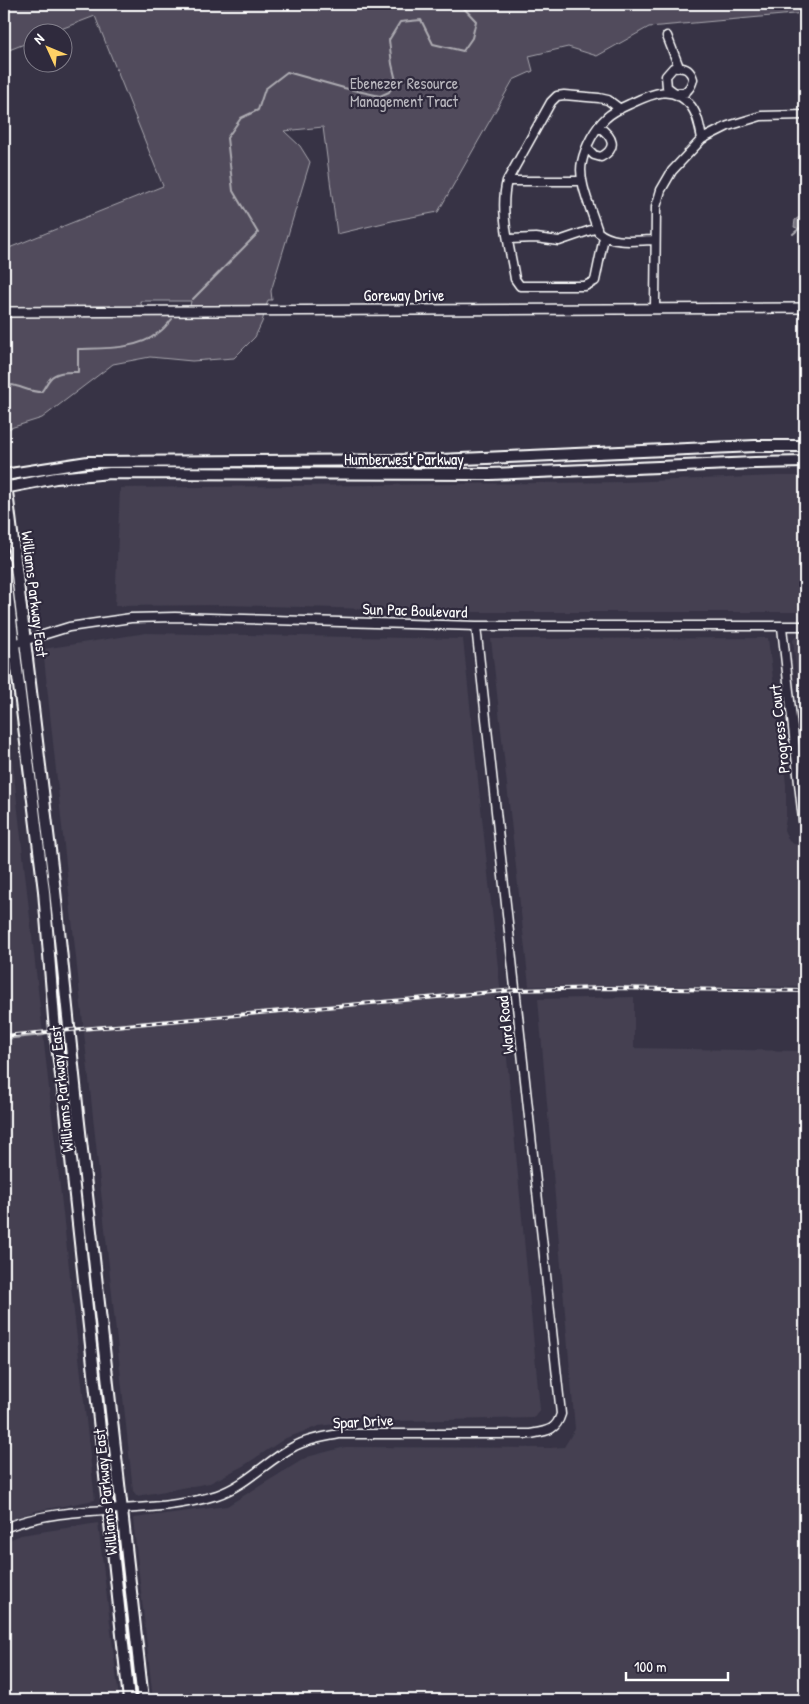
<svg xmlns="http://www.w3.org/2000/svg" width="809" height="1704" font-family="'Patrick Hand',sans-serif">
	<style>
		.built { fill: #444051 }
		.green { fill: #514c5c; stroke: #a8a6ae; fill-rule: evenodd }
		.water { fill: #76737f; stroke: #adabb2 }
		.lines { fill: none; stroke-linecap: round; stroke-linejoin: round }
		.stream { stroke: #adabb2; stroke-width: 2 }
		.minor-casing { stroke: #fff; stroke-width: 11 }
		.tertiary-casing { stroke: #fff; stroke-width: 12 }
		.secondary-casing { stroke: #fff; stroke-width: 14 }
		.minor { stroke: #2f2a3d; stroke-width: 8 }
		.tertiary { stroke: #2f2a3d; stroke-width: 9 }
		.secondary { stroke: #2f2a3d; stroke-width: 10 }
		.rail-casing { stroke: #fff; stroke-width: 4 }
		.rail { stroke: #2f2a3d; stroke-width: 2; stroke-dasharray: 5.5; stroke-linecap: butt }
		.labels { text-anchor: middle; stroke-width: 4.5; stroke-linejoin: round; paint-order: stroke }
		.park-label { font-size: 16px; fill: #b9b7be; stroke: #2f2a3d }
		.street-label { font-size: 16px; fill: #fff; stroke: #2f2a3d }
	</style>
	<rect width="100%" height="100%" fill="#373345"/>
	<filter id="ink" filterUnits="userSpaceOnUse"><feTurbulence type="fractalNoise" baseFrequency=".02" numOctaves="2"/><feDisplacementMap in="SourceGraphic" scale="10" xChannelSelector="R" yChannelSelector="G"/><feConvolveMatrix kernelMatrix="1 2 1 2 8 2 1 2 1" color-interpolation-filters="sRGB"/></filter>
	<g filter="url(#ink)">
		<path class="built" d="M777,476H805V612H474L226,605L115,606L120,488L624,482Z
			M146,633L463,639L502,1005L540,1409L534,1418L352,1422L319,1426L286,1438L243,1466L210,1483L137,1496L133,1491L43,649Z
			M796,636H805V746L793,640Z
			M768,638L786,784V818L784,830L789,841L794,844L805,846V987L529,986L491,639Z
			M4,685L95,1500L35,1511L4,1522Z
			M634,997V1048L805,1051V1700H153L133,1519L134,1518L227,1506L307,1457L345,1447L550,1448L564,1447L575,1429L538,999Z
			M98,1523L119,1698L116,1700H4V1542L21,1535Z"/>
		<path class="green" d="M4,4H805V13L649,27L597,56L568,47L529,56L533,71L513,80L438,212L396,220L337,234L323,127L284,131L300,146L310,162L271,291L272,300H268L262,322L255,337L234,358L192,361L150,357L113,364L42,418L4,430V250L163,186L95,16L53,32H32V41L4,52ZM140,301H191L189,311L143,309Z"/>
		<path class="water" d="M805,213V231L794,227L795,220Z"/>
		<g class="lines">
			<path class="stream" d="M793,234L801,227
				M193,299L258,233L233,191L227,138L241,118L258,110L265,89L287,72L344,88L380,96L389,92L396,81L392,64L389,40L400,22L421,20L433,44L463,51L472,38L476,21L460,4
				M4,389L12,385C22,387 31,392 41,392C45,388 46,383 50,379C56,371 69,372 78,372V349C103,348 137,350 158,333C163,330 168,324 172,319
				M4,1039L44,1035"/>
			<defs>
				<path id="minor" d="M667,36L679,67
					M678,96C686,92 691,89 693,79C690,69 684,66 673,68L666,76L667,87L675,93L686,92
					M587,148L594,155L601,157C618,148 613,137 599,127
					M507,181L551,102L557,96L564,95L599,98L608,100L620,109
					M582,181H507C499,211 510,248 515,279L520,286H585L595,281L604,237
					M509,239L536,238L559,241L597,228
					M655,240C637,240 613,245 598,232C593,213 577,181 582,162C585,147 595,128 606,118C613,111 623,107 632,103C653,93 673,84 691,106C698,115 700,128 702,139
					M655,308L656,207L661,190L672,171L702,139L728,126L761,116L805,115
					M782,627L804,829
					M4,647L69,627L131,618L175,617L476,626H805
					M4,1528C72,1501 148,1517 217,1495C247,1485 267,1460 295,1446C308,1439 324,1437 339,1434H530C547,1431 556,1431 561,1414L476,626"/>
				<path id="tertiary" d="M4,312L805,308"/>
				<path id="secondary" d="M4,475L88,462L440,460L755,446H805
					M5,475L55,891L78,1114L143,1700
					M4,488L56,478L110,473L490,474L755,463L805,462
					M4,562L44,891L55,1031L66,1112L129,1700"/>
			</defs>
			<use href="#minor" class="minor-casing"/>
			<use href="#tertiary" class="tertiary-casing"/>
			<use href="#secondary" class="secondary-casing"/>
			<use href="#minor" class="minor"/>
			<use href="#tertiary" class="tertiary"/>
			<use href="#secondary" class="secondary"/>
			<defs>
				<path id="rail" d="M4,1036L515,990L607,988L805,991"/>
			</defs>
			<use href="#rail" class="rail-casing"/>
			<use href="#rail" class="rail"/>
		</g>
	</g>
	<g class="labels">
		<g class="park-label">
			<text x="404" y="89">Ebenezer Resource<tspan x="404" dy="18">Management Tract</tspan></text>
		</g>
		<g class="street-label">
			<text x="404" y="301">Goreway Drive</text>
			<text x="404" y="465">Humberwest Parkway</text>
			<text transform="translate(35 594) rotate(83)" y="6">Williams Parkway East</text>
			<text transform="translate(415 610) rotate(2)" y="6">Sun Pac Boulevard</text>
			<text transform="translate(779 729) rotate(-96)" y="6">Progress Court</text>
			<text transform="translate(505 1025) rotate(-96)" y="6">Ward Road</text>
			<text transform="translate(61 1089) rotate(-96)" y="6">Williams Parkway East</text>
			<text transform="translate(363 1421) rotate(-3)" y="6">Spar Drive</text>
			<text transform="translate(105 1492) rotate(-96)" y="6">Williams Parkway East</text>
		</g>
	</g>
	<rect width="809" height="1704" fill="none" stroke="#2f2a3d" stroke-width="20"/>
	<rect x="10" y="10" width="789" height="1684" fill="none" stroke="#fff" stroke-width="2" filter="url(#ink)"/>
	<g transform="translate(48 48) rotate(314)"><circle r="24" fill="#2f2a3d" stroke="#827f8b"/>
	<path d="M0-4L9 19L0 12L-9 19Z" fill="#ffd166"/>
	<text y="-8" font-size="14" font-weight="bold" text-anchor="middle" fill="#ffffff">N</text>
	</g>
	<path d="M626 1672v8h102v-8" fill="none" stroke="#ffffff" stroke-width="2.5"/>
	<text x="634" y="1672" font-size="15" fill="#ffffff" stroke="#2f2a3d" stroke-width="4" paint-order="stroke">100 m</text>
</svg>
